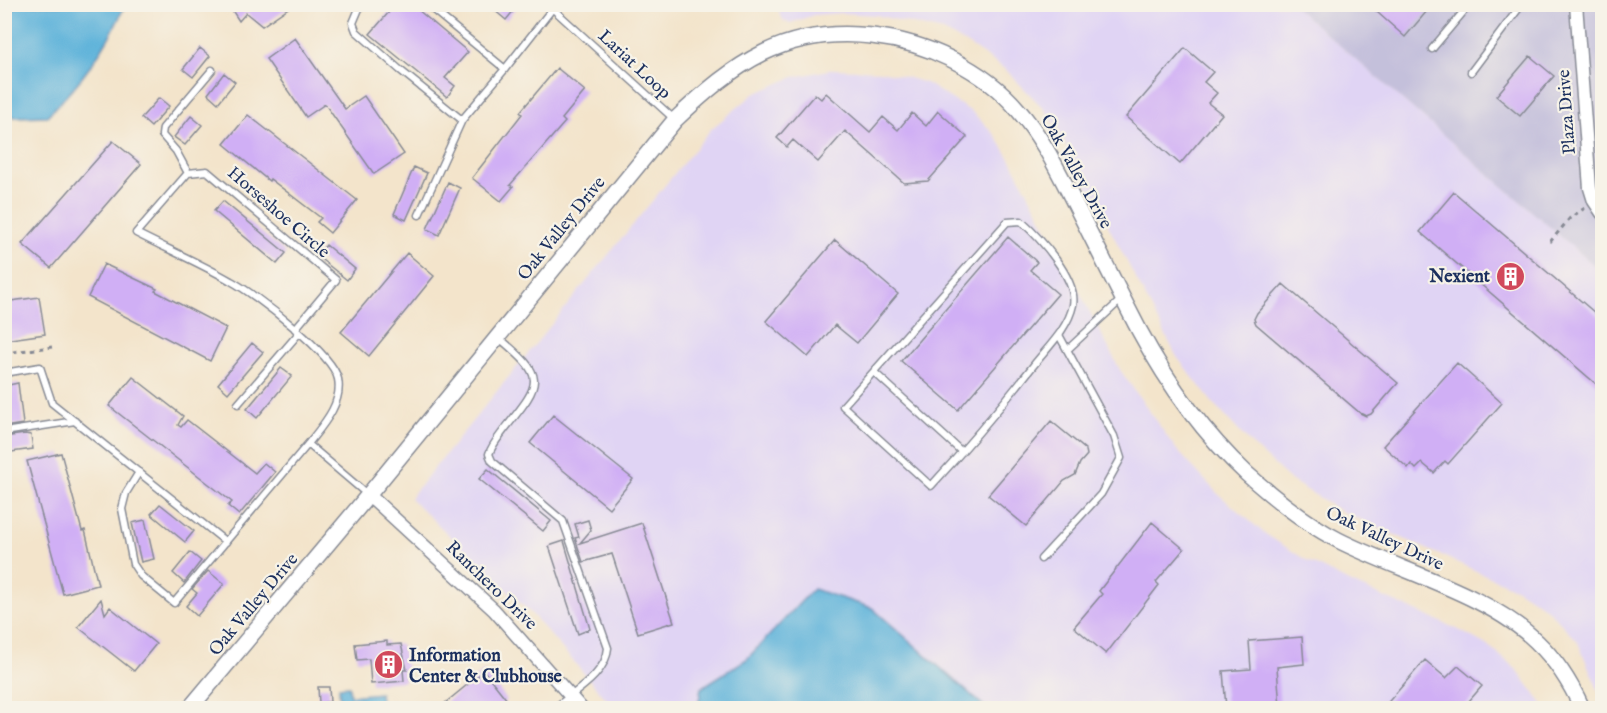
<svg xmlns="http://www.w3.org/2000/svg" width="1607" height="713" font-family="'IM FELL English',serif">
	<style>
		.built { fill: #e0d4f4 }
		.industrial { fill: #c4c0db }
		.water { fill: #5eb3da; stroke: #3c719c; stroke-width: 1.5 }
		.building { fill: #d0aff5 }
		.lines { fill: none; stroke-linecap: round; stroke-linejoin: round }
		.service-casing { stroke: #878a94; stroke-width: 9 }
		.minor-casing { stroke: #878a94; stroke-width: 15 }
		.tertiary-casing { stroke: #878a94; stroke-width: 18 }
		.path { stroke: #878a94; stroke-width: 3; stroke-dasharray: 4.5 4.5; stroke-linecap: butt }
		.service { stroke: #fff; stroke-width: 6 }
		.minor { stroke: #fff; stroke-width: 12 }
		.tertiary { stroke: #fff; stroke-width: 15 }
		.labels { text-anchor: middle; stroke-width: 4.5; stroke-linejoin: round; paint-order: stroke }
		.street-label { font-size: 18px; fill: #1b2f5e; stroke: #f7f3e8 }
		.poi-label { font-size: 18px; font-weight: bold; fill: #1b2f5e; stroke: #f7f3e8; text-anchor: end }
	</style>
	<rect width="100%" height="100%" fill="#f7f3e8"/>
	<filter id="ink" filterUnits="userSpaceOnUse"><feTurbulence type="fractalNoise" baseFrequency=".0167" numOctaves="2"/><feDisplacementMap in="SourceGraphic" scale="12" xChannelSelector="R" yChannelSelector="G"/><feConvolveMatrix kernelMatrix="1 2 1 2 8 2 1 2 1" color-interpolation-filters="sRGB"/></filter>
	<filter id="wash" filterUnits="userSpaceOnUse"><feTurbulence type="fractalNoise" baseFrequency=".008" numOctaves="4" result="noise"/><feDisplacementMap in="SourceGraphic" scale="24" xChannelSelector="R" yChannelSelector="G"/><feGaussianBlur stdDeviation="1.35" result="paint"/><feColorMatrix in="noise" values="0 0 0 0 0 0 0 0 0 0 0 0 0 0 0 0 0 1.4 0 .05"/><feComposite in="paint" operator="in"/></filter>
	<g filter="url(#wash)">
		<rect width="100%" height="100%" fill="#f3e4cb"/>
		<path class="built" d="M779,4L1293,5L1602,272V699L1577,640L1546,608L1517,589L1341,511L1292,481L1250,443L1212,402L1177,357L1058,130L1044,109L1006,70L969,45L943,31L876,15L842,13L814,15L790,23L784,21L779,13Z
			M834,69L881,71L902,76L926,83L972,112L995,135L1012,162L1120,370L1176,449L1217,493L1264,533L1306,560L1349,582L1457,629L1490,647L1516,669L1545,708H614L532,614L410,498L711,129L754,94L794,77Z"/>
		<path class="industrial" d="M1293,5H1602V272Z"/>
		<path class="water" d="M20,5H125C107,48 81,83 47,116L15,117L5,114V14Z
			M813,589L872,608L986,708H698L701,688L747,659Z
			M349,686L350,696L380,693L381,701L375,708H345L340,704L339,687Z"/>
		<g id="blocks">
			<path class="building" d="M228,4H294L262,26L246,13L239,21Z
				M396,4H411L468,52L445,78L455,86L447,97L370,34Z
				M487,4H519L506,20Z
				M1368,4H1433L1405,37Z
				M295,38L345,109L364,96L404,154L374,174L325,104L306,117L266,59Z
				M200,48L210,56L193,77L183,69Z
				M1185,48L1213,72L1204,82L1217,93L1208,103L1222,114L1180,164L1126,117Z
				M1530,56L1554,76L1520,116L1496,96Z
				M557,68L585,91L562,119L565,122L510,185L513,187L501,201L472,178L522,114L520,112Z
				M224,73L235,82L218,103L208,94Z
				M826,93L870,132L883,117L898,130L912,113L926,126L938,111L967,137L928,181L904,183L845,131L818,162L793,140L787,147L777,138L815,94L821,99Z
				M159,98L169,106L151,127L141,118Z
				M248,115L357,200L330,233L317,222L321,218L270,179L269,181L224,144Z
				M191,116L202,125L185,145L174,137Z
				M113,141L141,164L51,268L22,244Z
				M414,167L427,173L406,220L394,214Z
				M448,182L460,188L439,235L427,229Z
				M1454,192L1602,319V389L1420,232Z
				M223,201L286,253L277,264L214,211Z
				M1008,237L1037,262L1030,270L1058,294L958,410L901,361Z
				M835,240L898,294L857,343L835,325L808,357L766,321Z
				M326,245L355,269L347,280L317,256Z
				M407,253L434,276L369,356L341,332Z
				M104,264L157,289L155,291L226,328L210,361L88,297Z
				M1283,284L1398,383L1371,414L1366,416L1360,413L1256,324L1254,319L1257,313Z
				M39,297L45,334L4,340V302Z
				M252,343L263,352L228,393L218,384Z
				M1457,363L1502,403L1448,464L1445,461L1434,473L1422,463L1416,469L1411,464L1408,468L1383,446Z
				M281,368L292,376L257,418L247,409Z
				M133,377L183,416L178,425L181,427L187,420L255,473L264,463L275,472L239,515L228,506L232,502L109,406Z
				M18,383L23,424L4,427V386Z
				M553,415L633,479L609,508L530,443Z
				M1051,421L1086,450L1087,455L1080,463L1075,475L1064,481L1026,526L988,495Z
				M25,434L31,435L33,449L4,453V437Z
				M61,453L82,531L85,530L98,585L63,594L27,461Z
				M488,469L551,521L543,531L479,479Z
				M160,504L194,531L185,542L151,514Z
				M145,520L154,559L141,562L132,523Z
				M588,520L591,530L580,543L642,523L674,622L638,633L612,554L583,562L575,538L579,537L575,524Z
				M1152,522L1184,549L1156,582L1159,585L1106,654L1074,627L1102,594L1099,591Z
				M564,541L590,629L578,634L549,546Z
				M190,552L201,561L184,583L173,573Z
				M208,571L224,584L197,616L186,606L197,593L192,589Z
				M101,599L105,614L110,607L156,644L134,671L78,627Z
				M1302,637L1304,664L1277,667L1280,708H1226L1223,671L1251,669L1249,641Z
				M387,641V645L401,644L407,670H403L404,681L371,684L369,659L357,660L355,644Z
				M1425,660L1446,678L1458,666L1482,686L1463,708H1383Z
				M484,671L507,700L497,708H439Z
				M318,687H329L330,702L319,703Z"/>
		</g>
	</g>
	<g filter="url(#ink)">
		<use href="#blocks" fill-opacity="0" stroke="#878a94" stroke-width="1.5"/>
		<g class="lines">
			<defs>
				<path id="service" d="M361,4L353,23L356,31L400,70L462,120L505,69L426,4
					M552,8L674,119
					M1432,49L1470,4
					M505,69L556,4
					M1471,72L1522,4
					M188,173L176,151L162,135L163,128L212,70
					M419,215L462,120
					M1021,221C1039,237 1078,279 1073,305C1068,329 1047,348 1033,366C1000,408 967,447 931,486L843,406L1007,222Z
					M498,337C547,378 543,381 504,430C498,438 492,445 489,454L492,461L563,521L608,648C606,675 575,691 555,708
					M1067,350L1123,298
					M874,372L962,452
					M4,373L40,367L52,403L226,542
					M238,404L299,333
					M4,432L75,421
					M308,444L368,495
					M139,472L126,493L122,509L133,564L141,576L174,603L308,444C322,426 343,404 338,379C333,354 255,294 231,281C200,263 167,249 136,233L188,173L207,171L336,280L295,329
					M1041,559L1101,494L1121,458L1114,436L1059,335"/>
				<path id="minor" d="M1576,4L1590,188L1594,201L1602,213
					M369,495L494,610L581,708"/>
				<path id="tertiary" d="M190,708L357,509L675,120C735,63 785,26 872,36C926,42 984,69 1019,111C1041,136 1056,167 1071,196C1094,241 1116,286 1139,330C1168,384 1202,432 1247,474C1275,499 1305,523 1338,540C1399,571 1489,594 1537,642C1557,661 1571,684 1582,708"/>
			</defs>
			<use href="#service" class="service-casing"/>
			<use href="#minor" class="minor-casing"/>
			<use href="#tertiary" class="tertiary-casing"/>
			<path class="path" d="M1550,242L1570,218L1585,208
				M4,353L52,347"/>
			<use href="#service" class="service"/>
			<use href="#minor" class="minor"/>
			<use href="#tertiary" class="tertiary"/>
		</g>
	</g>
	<defs>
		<symbol id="building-disc" viewBox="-11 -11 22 22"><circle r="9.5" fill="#d1495b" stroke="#f7f3e8"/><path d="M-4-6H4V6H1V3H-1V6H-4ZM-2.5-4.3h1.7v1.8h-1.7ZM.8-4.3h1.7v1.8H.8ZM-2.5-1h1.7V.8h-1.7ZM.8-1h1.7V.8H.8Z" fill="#fff"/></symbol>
	</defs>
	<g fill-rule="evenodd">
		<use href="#building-disc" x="1494" y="260" width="33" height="33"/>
		<use href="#building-disc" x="372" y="648" width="33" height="33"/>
	</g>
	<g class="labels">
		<g class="street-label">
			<text transform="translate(635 64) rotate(43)" y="6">Lariat Loop</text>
			<text transform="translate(1566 112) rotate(-94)" y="6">Plaza Drive</text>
			<text transform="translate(1077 171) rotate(61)" y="6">Oak Valley Drive</text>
			<text transform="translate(279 212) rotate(41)" y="6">Horseshoe Circle</text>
			<text transform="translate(561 228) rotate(-51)" y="6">Oak Valley Drive</text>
			<text transform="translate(1385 538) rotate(25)" y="6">Oak Valley Drive</text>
			<text transform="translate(492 585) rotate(44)" y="6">Ranchero Drive</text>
			<text transform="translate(253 604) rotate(-50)" y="6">Oak Valley Drive</text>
		</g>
		<g class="poi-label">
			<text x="1490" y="282">Nexient</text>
			<text x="409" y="661" text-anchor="start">Information<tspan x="409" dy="21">Center &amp; Clubhouse</tspan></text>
		</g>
	</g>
	<rect width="1607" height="713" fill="none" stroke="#f7f3e8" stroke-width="24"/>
</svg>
